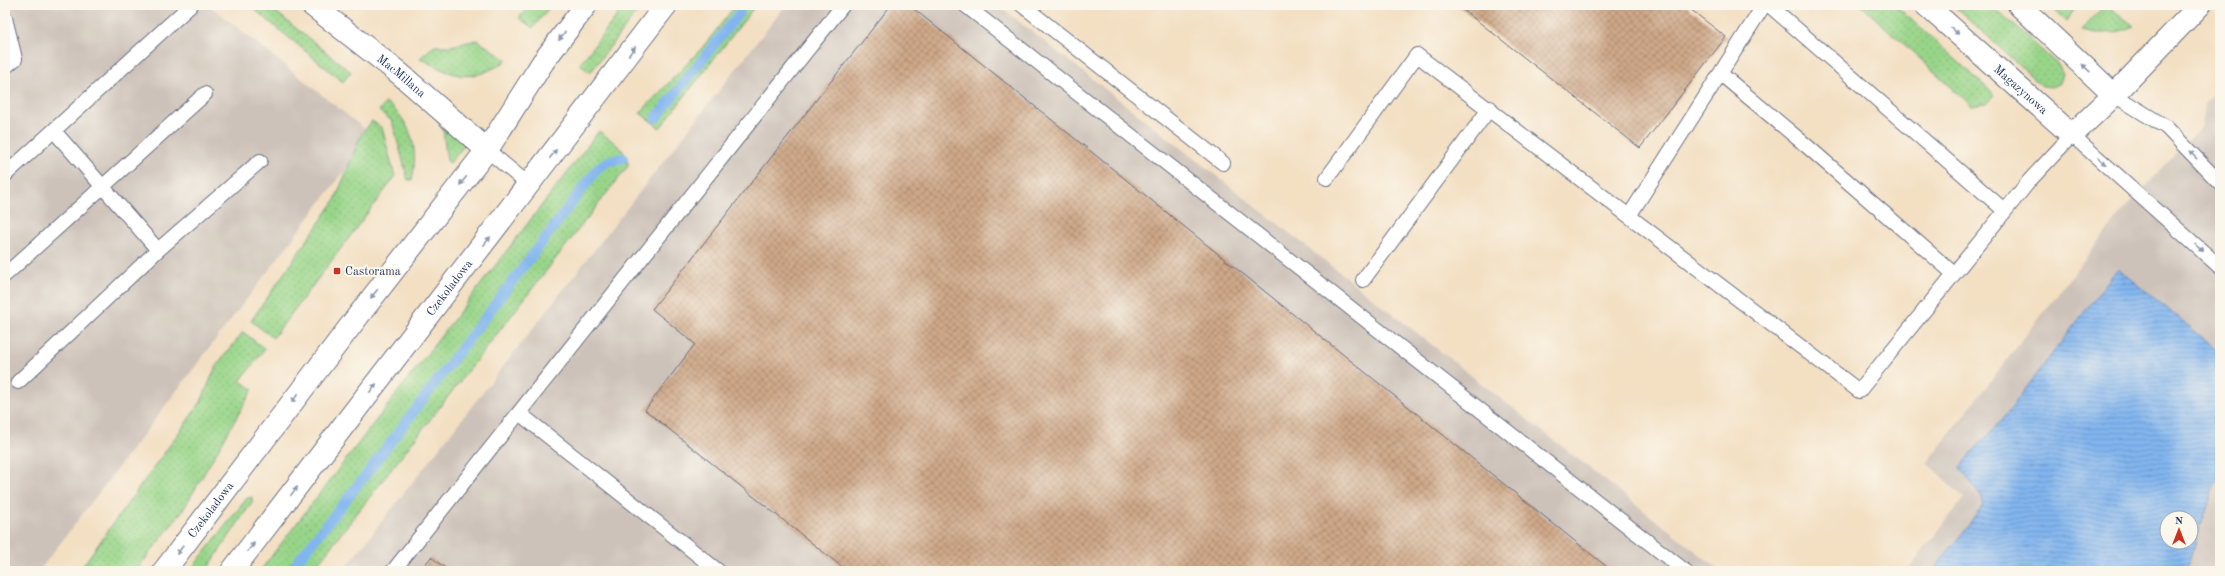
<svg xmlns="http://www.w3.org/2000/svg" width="2225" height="576" font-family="'Old Standard TT',serif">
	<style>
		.industrial { fill: #cdc2b9; fill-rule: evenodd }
		.grass { fill: url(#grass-dots); stroke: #5a8274 }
		.water { fill: url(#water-rules); stroke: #4e72a6; fill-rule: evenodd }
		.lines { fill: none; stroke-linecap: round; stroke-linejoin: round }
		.stream { stroke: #82b5ef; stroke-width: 10 }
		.building { fill: url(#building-cross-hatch) }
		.service-casing { stroke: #676d81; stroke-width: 16 }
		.minor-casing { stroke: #676d81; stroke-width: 24 }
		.service { stroke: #fff; stroke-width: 14 }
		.minor { stroke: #fff; stroke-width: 22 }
		.oneway { fill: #8d97ae }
		.poi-dot { fill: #c8321e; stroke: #fbf7ec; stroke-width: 1.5 }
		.labels { text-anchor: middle; stroke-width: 4; stroke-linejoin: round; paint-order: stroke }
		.street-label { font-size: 12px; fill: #1b2f5e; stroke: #fbf7ec }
		.poi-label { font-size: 12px; fill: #1b2f5e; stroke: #fbf7ec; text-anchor: start }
	</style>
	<defs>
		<pattern id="grass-dots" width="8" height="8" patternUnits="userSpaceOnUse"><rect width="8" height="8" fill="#99d589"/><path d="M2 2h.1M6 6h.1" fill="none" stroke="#83b779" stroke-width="1.8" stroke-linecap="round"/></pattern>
		<pattern id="water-rules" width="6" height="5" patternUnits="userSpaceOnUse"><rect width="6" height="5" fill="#82b5ef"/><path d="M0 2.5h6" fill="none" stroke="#6a94c5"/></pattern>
		<pattern id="building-cross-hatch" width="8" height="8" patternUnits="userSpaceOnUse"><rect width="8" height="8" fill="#cfa888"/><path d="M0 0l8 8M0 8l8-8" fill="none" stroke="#a78972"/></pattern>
	</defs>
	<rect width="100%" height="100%" fill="#fbf7ec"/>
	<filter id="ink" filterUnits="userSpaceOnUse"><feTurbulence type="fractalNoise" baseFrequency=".025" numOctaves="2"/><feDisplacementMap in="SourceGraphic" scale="8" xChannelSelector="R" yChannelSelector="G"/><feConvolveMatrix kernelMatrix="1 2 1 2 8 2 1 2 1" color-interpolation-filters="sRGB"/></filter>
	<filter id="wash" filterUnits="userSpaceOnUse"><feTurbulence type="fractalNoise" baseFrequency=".012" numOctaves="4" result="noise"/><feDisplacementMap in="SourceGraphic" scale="16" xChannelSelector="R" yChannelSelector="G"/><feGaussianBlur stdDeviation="0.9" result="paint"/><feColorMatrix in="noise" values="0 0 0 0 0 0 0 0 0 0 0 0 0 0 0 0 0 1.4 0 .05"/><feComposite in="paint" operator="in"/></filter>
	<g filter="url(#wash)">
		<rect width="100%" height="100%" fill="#f3dfc2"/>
		<path class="industrial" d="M5,5H209L372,135L39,571H5Z
			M786,5H998L1721,571H343Z
			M2220,86V571H1907L1964,498L1927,463L2124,209L2202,126L2205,104ZM2167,518H2191V542H2167Z"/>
		<path class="grass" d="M249,5H267L351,72L343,82Z
			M529,5H551L533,28L519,18Z
			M625,5H642L590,73L580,64Z
			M736,5H756L660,128L640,113L702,48Z
			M1861,5H1895L1995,95L1986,104L1972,106Z
			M1953,5H1992L2059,66L2063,74L2060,83L2051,87L2042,86Z
			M2049,5H2076L2067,22Z
			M2108,6L2134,26C2115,34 2101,35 2081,30L2102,7Z
			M477,40L507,60C472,84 455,78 420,58L434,46H451Z
			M386,102C412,122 419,149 412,180H408L392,121L379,111Z
			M437,117L466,143L450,163L447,161L443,131Z
			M372,121L382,128L395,177L273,338L251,321L335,200L361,135Z
			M599,131C611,141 628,149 628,166L312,571H260Z
			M243,332L265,349L240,381L253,389L183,510L136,571H79L201,402L216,366Z
			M252,497V502L206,571H190L247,498Z"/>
		<path class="water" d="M2118,268L2220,352V478L2215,484L2186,571H1933L1983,506L1980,494L1959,467L2004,417ZM2167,518H2191V542H2167Z"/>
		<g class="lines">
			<path class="stream" d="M656,118L740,12
				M290,571L365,476L599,167L609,161L623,158"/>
		</g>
		<g id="blocks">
			<path class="building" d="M891,5H909L1612,571H847L645,410L695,344L652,309Z
				M1457,5H1685L1726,37L1640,148Z
				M431,557L449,571H420Z"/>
		</g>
	</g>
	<g filter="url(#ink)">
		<use href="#blocks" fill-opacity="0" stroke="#676d81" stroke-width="1"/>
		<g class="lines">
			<defs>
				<path id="service" d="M965,5L1685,571
					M1022,5L1223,163
					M5,18L15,59L5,67
					M1721,74L1808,147L1954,274
					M2114,95L2166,127L2220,183
					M54,131L158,250
					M487,150L529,185
					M5,175L191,5
					M1327,178L1417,55L1859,391L2005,211L1769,5
					M2005,211L2030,180L2072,135L2220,267
					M1629,216L1764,5
					M5,275L205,94
					M1363,280L1490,108
					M18,382L158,250L260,161
					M519,413L718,571
					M393,571L843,5"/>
				<g id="minor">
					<path id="s1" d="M312,5L399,73L487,150"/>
					<path id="s2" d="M1926,5L2072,135L2114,95L2200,5"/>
					<path d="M2019,5L2114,95"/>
					<path id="s3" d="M164,571L358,316L487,150L543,62L586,5"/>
					<path id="s4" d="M232,571L666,5"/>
				</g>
			</defs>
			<use href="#service" class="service-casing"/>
			<use href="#minor" class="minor-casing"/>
			<use href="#service" class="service"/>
			<use href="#minor" class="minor"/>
		</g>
		<defs><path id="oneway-solid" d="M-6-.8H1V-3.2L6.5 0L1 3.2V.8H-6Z"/></defs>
		<g class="oneway">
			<use href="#oneway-solid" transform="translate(1955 31) rotate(42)"/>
			<use href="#oneway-solid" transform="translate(562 36) rotate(127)"/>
			<use href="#oneway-solid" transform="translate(632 51) rotate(-53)"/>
			<use href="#oneway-solid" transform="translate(2086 68) rotate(-136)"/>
			<use href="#oneway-solid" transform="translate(553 154) rotate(-53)"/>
			<use href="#oneway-solid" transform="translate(2193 155) rotate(-134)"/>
			<use href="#oneway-solid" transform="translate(2102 161) rotate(42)"/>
			<use href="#oneway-solid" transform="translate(463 181) rotate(128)"/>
			<use href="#oneway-solid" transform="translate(487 241) rotate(-52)"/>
			<use href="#oneway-solid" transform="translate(2199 248) rotate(42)"/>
			<use href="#oneway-solid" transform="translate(374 294) rotate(128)"/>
			<use href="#oneway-solid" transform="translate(373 388) rotate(-52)"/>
			<use href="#oneway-solid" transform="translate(295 398) rotate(127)"/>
			<use href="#oneway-solid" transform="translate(294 491) rotate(-52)"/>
			<use href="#oneway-solid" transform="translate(251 547) rotate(-52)"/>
			<use href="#oneway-solid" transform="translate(180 550) rotate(127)"/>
		</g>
	</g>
	<rect class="poi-dot" x="333" y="267" width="8" height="8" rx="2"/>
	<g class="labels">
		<g class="street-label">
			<text dy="4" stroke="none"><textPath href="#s1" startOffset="114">MacMillana</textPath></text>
			<text dy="4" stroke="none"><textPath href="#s2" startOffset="127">Magazynowa</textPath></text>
			<text dy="4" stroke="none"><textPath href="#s4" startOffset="357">Czekoladowa</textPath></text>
			<text dy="4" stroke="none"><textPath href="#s3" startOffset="77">Czekoladowa</textPath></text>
		</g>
		<g class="poi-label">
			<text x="345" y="275">Castorama</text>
		</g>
	</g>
	<rect width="2225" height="576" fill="none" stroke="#fbf7ec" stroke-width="20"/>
	<g transform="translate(2179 530)"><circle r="19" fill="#fbf7ec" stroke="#a1a7b3"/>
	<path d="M0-3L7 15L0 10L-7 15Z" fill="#c8321e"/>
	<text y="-6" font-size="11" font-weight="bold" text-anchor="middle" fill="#1b2f5e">N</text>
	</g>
</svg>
